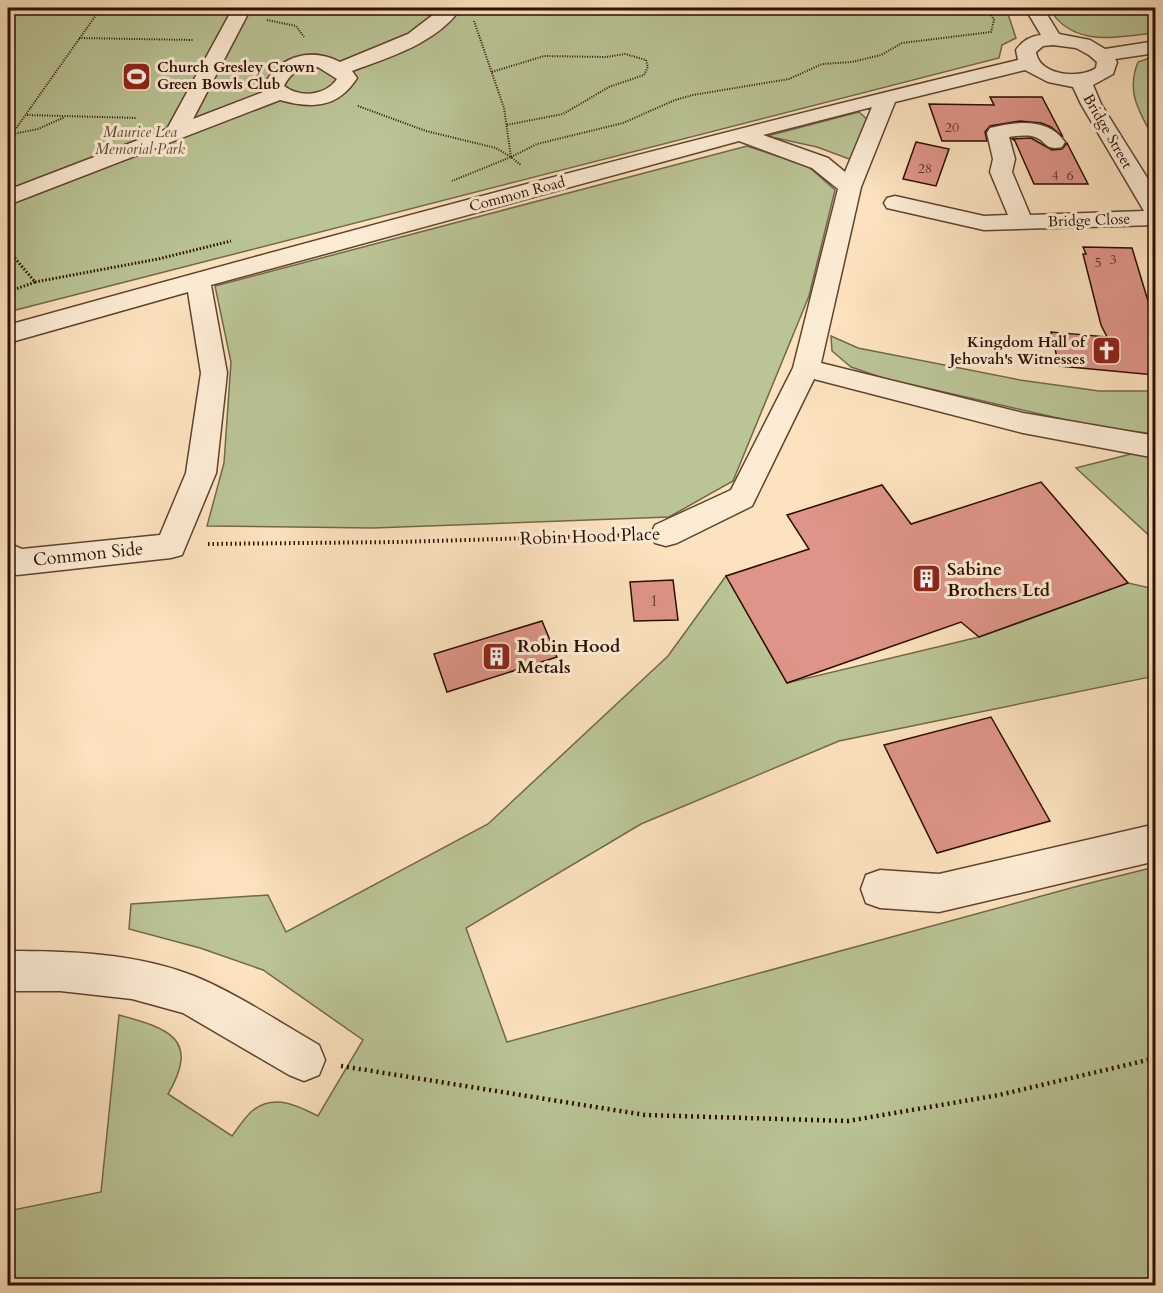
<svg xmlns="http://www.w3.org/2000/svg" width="1163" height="1293" font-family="Cardo,serif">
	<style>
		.green { fill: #bac495; stroke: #72684a; stroke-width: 1.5 }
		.building { fill: #de9488; stroke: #2b0d00; stroke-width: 1.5 }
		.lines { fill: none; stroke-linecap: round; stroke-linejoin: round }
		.minor-casing { stroke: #5f4230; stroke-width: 3 }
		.path-far3 { stroke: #2b0d00; stroke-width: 2; stroke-dasharray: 1 1.5; stroke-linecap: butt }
		.path-far2 { stroke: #2b0d00; stroke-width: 3; stroke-dasharray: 1.5 2; stroke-linecap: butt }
		.path-far1 { stroke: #2b0d00; stroke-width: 4; stroke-dasharray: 1.5 3; stroke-linecap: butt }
		.path { stroke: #2b0d00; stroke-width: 4.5; stroke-dasharray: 2 4; stroke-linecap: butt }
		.minor { fill: #fdecd5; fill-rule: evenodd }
		.labels { text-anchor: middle; stroke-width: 6; stroke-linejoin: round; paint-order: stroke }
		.far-number-label { font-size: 14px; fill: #582f22 }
		.far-poi-label { font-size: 15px; font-weight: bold; fill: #2b0d00; stroke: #fdecd5; text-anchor: start }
		.far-street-label { font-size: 15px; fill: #2b0d00; stroke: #fdecd5 }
		.far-park-label { font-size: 15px; font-style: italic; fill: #5d4d34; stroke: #fdecd5 }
		.number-label { font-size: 15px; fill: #582f22 }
		.street-label { font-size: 18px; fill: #2b0d00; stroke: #fdecd5 }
		.poi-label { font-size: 18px; font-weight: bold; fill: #2b0d00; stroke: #fdecd5; text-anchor: start }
	</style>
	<rect width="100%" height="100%" fill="#fce2be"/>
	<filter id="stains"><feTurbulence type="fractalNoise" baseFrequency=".00333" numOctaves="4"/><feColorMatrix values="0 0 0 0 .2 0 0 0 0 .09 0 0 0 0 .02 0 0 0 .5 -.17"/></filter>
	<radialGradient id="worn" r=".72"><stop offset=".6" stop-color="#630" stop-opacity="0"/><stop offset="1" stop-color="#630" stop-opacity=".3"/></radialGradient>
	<path class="green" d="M8,8H1006L1016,38L1002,45L999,58L8,312Z
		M1049,8H1155V33C1116,37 1072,48 1049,8Z
		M1155,56H1156L1155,141C1141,114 1125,94 1138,62Z
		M859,112L869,121L852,160L817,147L767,136Z
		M747,146L809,167L835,190L809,296L733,481L669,517L373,528L207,526L224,463L231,362L215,286Z
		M831,336L858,348L1020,380L1099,391H1153L1155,389V434L1097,427L883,378L851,367L832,351Z
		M1135,453L1155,456V541L1076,468Z
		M726,576L787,683L979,637L1128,583L1155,589V676L839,741L641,824L466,928L507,1042L1082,885L1155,867V1285L8,1286V1211L101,1192L119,1015C167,1028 201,1038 168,1094L232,1136C238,1128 245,1117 252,1111C274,1093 298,1106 318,1116L363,1040L263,970L200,948L129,929L131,904L268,895L286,932L488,824L668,656Z"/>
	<path class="building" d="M990,97H1042L1063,137L1051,127L1041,123L1020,121L990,126L985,132L987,141H942L929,104L994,105Z
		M1031,138L1052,150L1062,149L1067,143L1088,184H1034L1015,141L1012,139Z
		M916,142L949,149L936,186L903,179Z
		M1083,247L1132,248L1155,324V375L1059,366L1051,332L1107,337L1101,325L1083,254H1086Z
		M1041,482L1128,583L979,637L961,622L787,683L726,576L809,549L787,515L882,485L911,524Z
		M673,580L678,620L634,621L630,582Z
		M542,621L557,657L447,692L434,654Z
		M991,717L1050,821L937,853L884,745Z"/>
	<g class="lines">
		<defs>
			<path id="minor" d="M233,8H251L193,119L266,91L263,87C278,57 309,46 340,62L408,34L442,8H461C437,43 390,57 352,71L357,78C338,108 312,109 280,100L8,205V190L167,129ZM318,67L337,79C325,96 300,98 284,86C291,71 302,67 318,67Z
				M1025,8H1043L1059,34L1090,40L1105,49L1156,41V53L1115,59L1117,62L1113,74L1093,85L1101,104L1156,192V225L984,230L887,208L884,203L887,198L895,196L984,216L1008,215L990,172L993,159L987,133L990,128C1016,122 1047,117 1065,142L1062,147C1044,151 1047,141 1035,137C1027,134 1017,136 1009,137L1015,159L1012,172L1030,215L1144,211L1081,104L1073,87L1048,82L1025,70L895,102L861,187L821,363L1023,413L1156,436V458L1023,433L814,379L752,506L677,543L666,546L655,543L651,534L655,525L731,490L793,368L838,189L812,168L739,141L211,285L227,373L216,473L182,555L171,558L17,575L8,571V543L22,549L160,535L186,473L201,373L188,292L8,343V325C343,232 680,141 1018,60L1016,50C1022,41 1031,36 1041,35ZM1053,45L1076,48L1089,55L1097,62L1096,68C1080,79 1039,76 1036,52L1043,46ZM872,107L845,172L828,158L763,135Z
				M1156,824V861L939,912L880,908L866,903L861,889L866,875L880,870L939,874Z
				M8,951C70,951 136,953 194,976C236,993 279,1022 319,1045L325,1060L319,1075L304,1081L289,1075L183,1013L132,999L60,991H8Z"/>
		</defs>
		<use href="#minor" class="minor-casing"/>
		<path class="path-far3" d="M267,20L296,26L304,37
			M474,21L504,108L511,157L521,165
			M79,38L194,40
			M492,72L544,56L606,57L625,54L646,60L648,67L644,75L609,87L563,114L506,125
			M358,106L426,131L496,148L511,157L452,181
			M27,115L137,118
			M12,134L101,8
			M8,135L38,129L65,117
			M511,157L537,144L623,123L675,100L693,95L789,79L822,64L852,62L881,55L902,43L991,32L994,20L987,8"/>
		<path class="path-far2" d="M8,250L35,282L8,292
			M35,282L158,259L231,241"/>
		<path class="path-far1" d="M208,544L398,542L635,535"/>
		<path class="path" d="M341,1066L645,1115L848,1121L999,1095L1156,1058"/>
		<use href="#minor" class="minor"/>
	</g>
	<defs>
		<symbol id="stadium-square" viewBox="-11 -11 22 22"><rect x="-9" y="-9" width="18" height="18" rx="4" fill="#8f2418" stroke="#fdecd5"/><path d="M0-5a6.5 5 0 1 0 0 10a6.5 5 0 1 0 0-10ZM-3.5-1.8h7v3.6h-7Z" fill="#fff"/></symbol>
		<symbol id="church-square" viewBox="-11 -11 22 22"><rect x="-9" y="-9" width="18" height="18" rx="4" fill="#8f2418" stroke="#fdecd5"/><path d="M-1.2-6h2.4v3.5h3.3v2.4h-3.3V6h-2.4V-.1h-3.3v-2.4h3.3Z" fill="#fff"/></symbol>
		<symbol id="building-square" viewBox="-11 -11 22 22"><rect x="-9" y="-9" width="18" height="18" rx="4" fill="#8f2418" stroke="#fdecd5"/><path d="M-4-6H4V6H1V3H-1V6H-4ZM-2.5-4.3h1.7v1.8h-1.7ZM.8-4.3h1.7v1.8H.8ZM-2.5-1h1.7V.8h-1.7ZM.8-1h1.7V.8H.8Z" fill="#fff"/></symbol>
	</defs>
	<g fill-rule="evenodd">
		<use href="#stadium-square" x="120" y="60" width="33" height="33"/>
		<use href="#church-square" x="1090" y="334" width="33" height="33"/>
		<use href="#building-square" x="910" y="562" width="33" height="33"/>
		<use href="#building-square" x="480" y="640" width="33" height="33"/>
	</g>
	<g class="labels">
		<g class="far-number-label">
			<text x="952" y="132">20</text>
			<text x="925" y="173">28</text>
			<text x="1055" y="180">4</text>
			<text x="1070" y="180">6</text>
			<text x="1113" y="264">3</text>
			<text x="1098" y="267">5</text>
		</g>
		<g class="far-poi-label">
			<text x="157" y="72">Church Gresley Crown<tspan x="157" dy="17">Green Bowls Club</tspan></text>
			<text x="1085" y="347" text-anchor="end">Kingdom Hall of<tspan x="1085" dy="17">Jehovah's Witnesses</tspan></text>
		</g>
		<g class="far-street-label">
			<text transform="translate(1108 131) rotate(60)" y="5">Bridge Street</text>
			<text transform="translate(517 194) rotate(-15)" y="5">Common Road</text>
			<text transform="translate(1089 220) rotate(-2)" y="5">Bridge Close</text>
		</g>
		<g class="far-park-label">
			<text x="140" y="137">Maurice Lea<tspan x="140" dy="17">Memorial Park</tspan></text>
		</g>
		<g class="number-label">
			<text x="654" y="606">1</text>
		</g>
		<g class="street-label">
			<text transform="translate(590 536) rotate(-2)" y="6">Robin Hood Place</text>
			<text transform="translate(88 554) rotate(-6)" y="6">Common Side</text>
		</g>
		<g class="poi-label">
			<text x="947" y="575">Sabine<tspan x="947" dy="21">Brothers Ltd</tspan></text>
			<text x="517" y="652">Robin Hood<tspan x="517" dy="21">Metals</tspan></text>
		</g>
	</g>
	<rect width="1163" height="1293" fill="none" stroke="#fce2be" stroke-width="30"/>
	<rect x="9" y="9" width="1145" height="1275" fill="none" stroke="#2b0d00" stroke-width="3"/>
	<rect x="15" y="15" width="1133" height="1263" fill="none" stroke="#2b0d00" stroke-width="1.5"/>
	<rect width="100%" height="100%" filter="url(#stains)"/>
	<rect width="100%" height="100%" fill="url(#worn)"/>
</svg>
